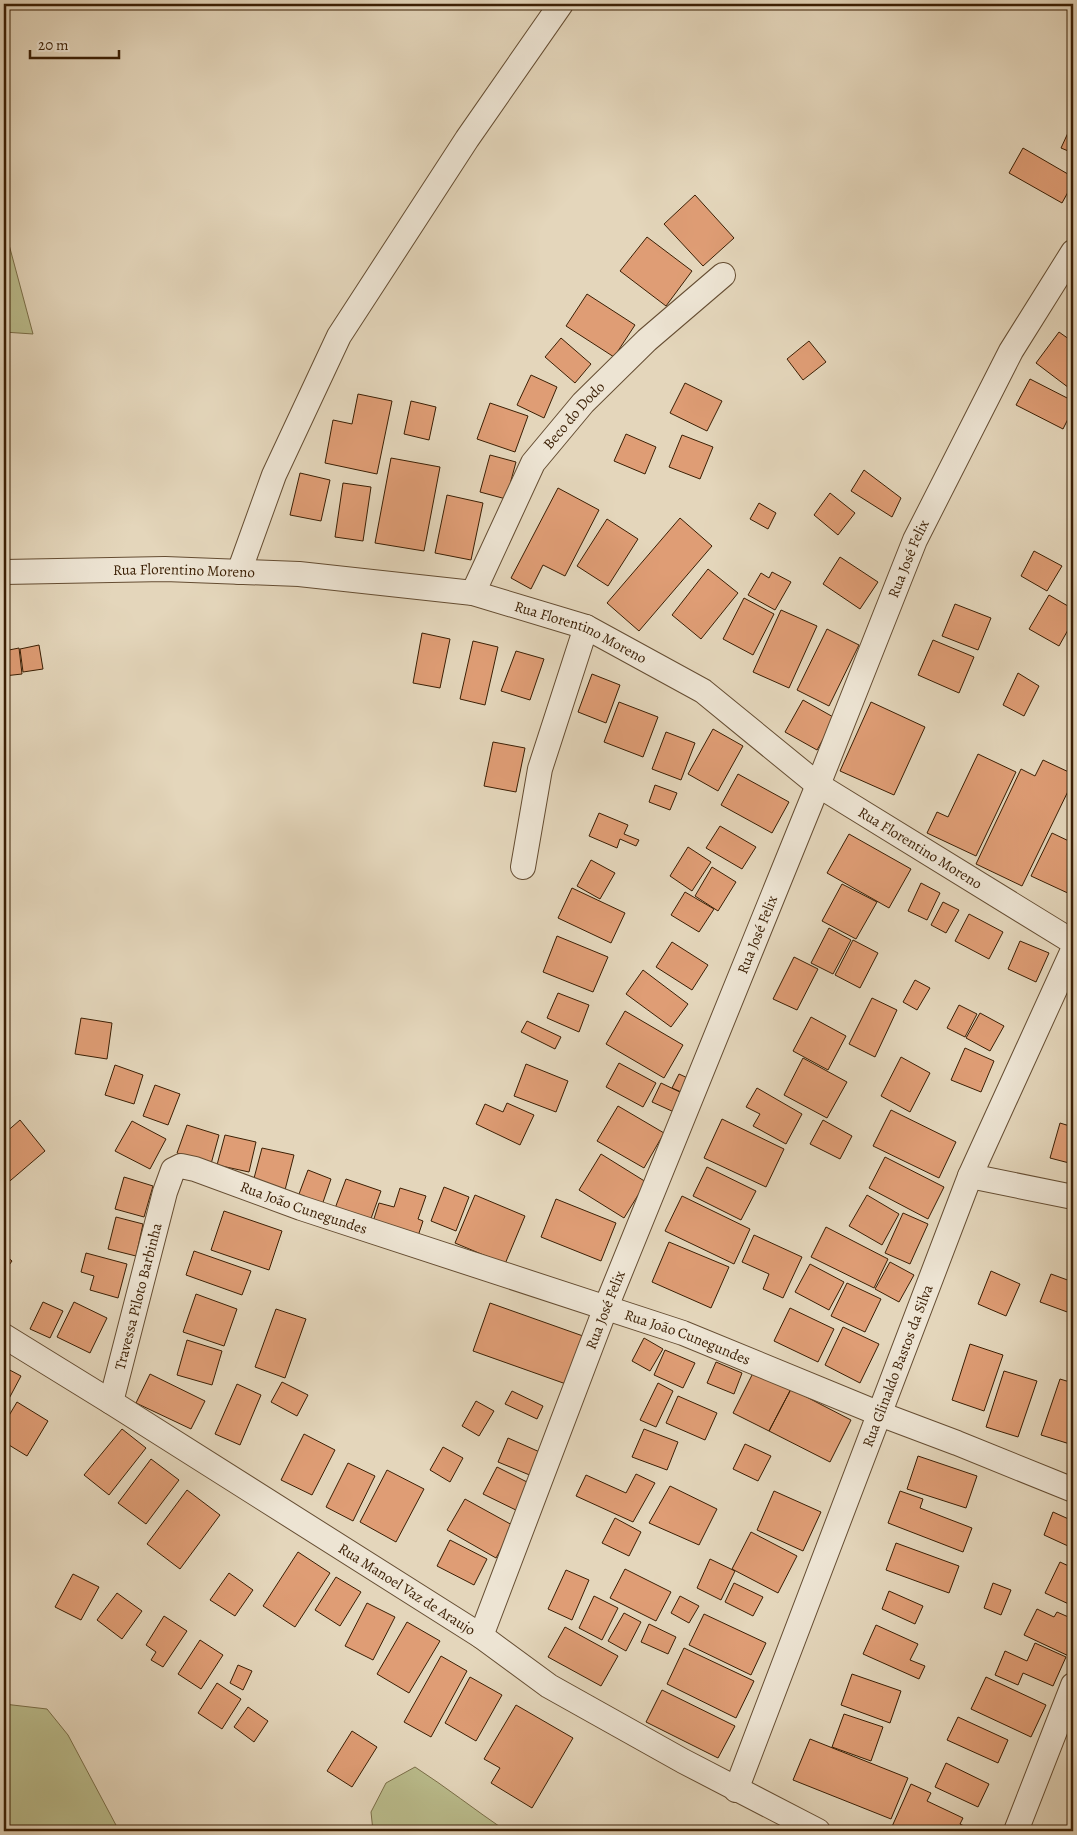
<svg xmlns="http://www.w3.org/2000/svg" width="1077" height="1835" font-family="Alegreya,serif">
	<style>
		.green { fill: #babc8c; stroke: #7a6e48 }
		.building { fill: #df9d75; stroke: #3b1f04 }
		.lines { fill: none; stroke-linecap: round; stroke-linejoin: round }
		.street-casing { stroke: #654d32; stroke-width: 26 }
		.street { stroke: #ede4d3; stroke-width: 24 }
		.labels { text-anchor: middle; stroke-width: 4.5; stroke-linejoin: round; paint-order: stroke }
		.street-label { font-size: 15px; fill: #3b1f04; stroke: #ede4d3 }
	</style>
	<rect width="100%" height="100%" fill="#e4d6bb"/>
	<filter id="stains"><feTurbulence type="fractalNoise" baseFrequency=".004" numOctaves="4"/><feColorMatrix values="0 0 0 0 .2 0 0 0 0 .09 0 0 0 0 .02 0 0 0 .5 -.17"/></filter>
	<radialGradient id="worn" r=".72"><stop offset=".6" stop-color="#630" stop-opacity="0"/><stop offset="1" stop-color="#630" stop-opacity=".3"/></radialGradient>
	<path class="green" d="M4,226L33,334L4,332Z
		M4,1704L47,1709L68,1735L117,1827L122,1831H4Z
		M415,1767C446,1787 475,1810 506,1831H373L371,1812L386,1783Z"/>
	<path class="building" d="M1073,122V153L1061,148Z
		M1023,148L1073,177V183L1062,203L1009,173Z
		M695,195L734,238L703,266L664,224Z
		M647,237L692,271L666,306L620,271Z
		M587,294L635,325L614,357L566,326Z
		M1059,332L1073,342V391L1036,363Z
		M561,338L591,364L575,383L545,357Z
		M809,341L826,362L803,380L787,359Z
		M531,375L557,387L544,418L517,405Z
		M1030,379L1073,401V409L1063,429L1016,405Z
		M685,383L722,401L707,431L670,413Z
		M358,394L392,401L377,474L325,463L333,420L352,424Z
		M411,401L436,407L429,440L404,434Z
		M490,403L528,416L515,452L477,439Z
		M626,434L656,447L645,474L614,461Z
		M682,435L713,447L700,479L669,467Z
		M490,455L516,462L506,499L480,492Z
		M391,458L440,467L424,551L375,543Z
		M864,470L901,498L892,517L851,491Z
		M300,473L330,480L321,521L290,515Z
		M343,483L371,487L363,541L335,537Z
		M558,488L599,510L565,576L543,565L531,589L511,578Z
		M830,493L855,513L838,535L814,515Z
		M447,495L483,503L471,560L435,553Z
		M759,503L776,513L768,529L750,519Z
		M680,518L712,546L639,631L607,603Z
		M607,519L638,539L608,586L577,566Z
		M1034,551L1062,566L1047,591L1021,576Z
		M840,557L878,582L860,609L823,584Z
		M708,569L738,593L701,639L672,615Z
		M772,572L791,582L775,610L748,595L761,573L769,578Z
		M1049,595L1073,609V621L1059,646L1029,629Z
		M744,598L774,614L753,655L723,639Z
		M955,604L991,618L978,650L942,636Z
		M781,610L817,626L789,688L753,672Z
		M827,629L859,645L829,706L797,690Z
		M422,633L450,639L440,688L413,683Z
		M933,640L974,657L959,693L918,675Z
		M473,641L498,647L485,705L460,699Z
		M39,645L43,669L23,672L20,649Z
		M19,648L22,674L4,676V651Z
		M516,651L544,659L530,700L501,691Z
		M1018,673L1039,686L1024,716L1003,705Z
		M592,674L620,685L606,723L578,712Z
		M803,700L835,718L817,750L785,732Z
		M619,702L658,717L643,757L604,742Z
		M871,702L925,727L894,795L840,771Z
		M713,729L743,746L718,791L688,774Z
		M666,732L695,743L681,780L652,769Z
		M493,742L525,748L516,792L484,786Z
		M978,754L1016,772L976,856L927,833L937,812L948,817Z
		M1043,760L1073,774V781L1022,886L976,864L1021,769L1035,776Z
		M738,774L789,802L772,833L721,805Z
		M655,785L677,793L670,810L649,802Z
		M599,813L628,825L624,834L639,840L636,846L620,839L617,848L589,836Z
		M720,826L756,847L742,869L706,848Z
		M1052,833L1073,843L1072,895L1031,876Z
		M849,834L911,869L889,908L827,873Z
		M688,847L711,862L692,891L670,876Z
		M591,860L615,873L600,899L577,886Z
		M712,867L736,882L718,911L695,896Z
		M921,883L940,893L927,920L908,911Z
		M842,884L877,902L856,939L822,921Z
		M572,888L625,913L611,943L558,918Z
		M685,892L714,909L699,932L671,915Z
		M943,902L959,910L946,933L931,925Z
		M969,914L1003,932L989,959L955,941Z
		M829,928L851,940L833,974L811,963Z
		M557,936L608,957L593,992L543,972Z
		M853,940L878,953L860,988L835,975Z
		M1020,941L1049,953L1036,982L1008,969Z
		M672,942L708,965L692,990L656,967Z
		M794,957L818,969L797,1010L773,999Z
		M643,970L688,1004L671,1027L626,994Z
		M915,980L930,988L917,1010L903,1002Z
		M558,993L589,1005L579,1032L547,1018Z
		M872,998L897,1010L875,1057L849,1044Z
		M959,1005L977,1014L965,1037L947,1028Z
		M625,1011L683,1045L664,1078L606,1044Z
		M980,1013L1004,1026L990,1051L966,1038Z
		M811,1017L846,1036L828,1070L793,1051Z
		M81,1018L112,1023L107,1059L75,1054Z
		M527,1021L561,1037L555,1049L521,1032Z
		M965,1048L994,1061L981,1092L951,1080Z
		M901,1057L930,1073L910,1112L881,1096Z
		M803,1058L847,1082L827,1118L784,1095Z
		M619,1063L656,1083L643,1107L606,1087Z
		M526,1064L568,1081L556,1112L514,1096Z
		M115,1065L143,1075L134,1104L105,1095Z
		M679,1074L694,1081L688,1095L672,1088Z
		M661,1083L682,1093L674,1112L652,1102Z
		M155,1085L180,1094L168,1125L143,1116Z
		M757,1088L802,1114L786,1144L753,1126L760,1114L746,1107Z
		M507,1103L534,1115L520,1145L476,1124L485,1104L503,1112Z
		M618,1106L664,1133L644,1168L597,1141Z
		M891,1110L956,1142L939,1178L873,1146Z
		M722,1119L784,1149L766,1187L704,1158Z
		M20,1120L45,1151L4,1186V1134Z
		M823,1120L852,1136L840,1159L810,1144Z
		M132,1121L166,1139L150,1169L115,1151Z
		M1060,1123L1073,1127V1164L1050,1158Z
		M187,1125L219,1135L211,1164L177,1153Z
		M225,1135L256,1142L249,1172L217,1165Z
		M262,1148L294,1155L285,1190L253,1182Z
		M601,1154L646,1182L624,1218L579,1190Z
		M885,1157L944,1187L928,1219L869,1188Z
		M707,1167L756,1191L741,1220L693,1196Z
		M308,1170L331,1179L320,1211L296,1202Z
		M124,1177L153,1186L144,1217L115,1209Z
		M346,1179L381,1191L369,1224L334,1211Z
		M444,1187L469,1197L456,1231L431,1221Z
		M400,1188L426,1196L418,1219L423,1221L416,1242L371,1228L379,1203L394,1207Z
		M475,1195L525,1216L505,1264L455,1243Z
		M867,1195L899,1214L882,1245L849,1226Z
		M682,1196L750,1229L734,1264L665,1231Z
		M556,1199L616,1223L601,1261L541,1237Z
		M224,1211L282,1231L269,1270L211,1250Z
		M903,1213L928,1224L910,1264L885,1253Z
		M116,1217L143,1224L136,1256L108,1249Z
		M826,1227L888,1259L874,1288L811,1257Z
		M754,1235L802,1257L783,1298L763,1289L769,1274L742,1262Z
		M669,1242L729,1267L711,1308L652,1282Z
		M194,1251L251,1271L242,1295L186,1275Z
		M86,1253L127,1264L118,1298L90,1290L94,1276L81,1272Z
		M4,1254L12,1261L4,1272Z
		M890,1262L914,1275L899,1302L875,1289Z
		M810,1264L844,1282L829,1310L795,1292Z
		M991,1271L1020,1284L1006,1316L978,1304Z
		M1051,1274L1073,1282V1305L1070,1313L1040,1302Z
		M847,1283L881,1299L865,1332L831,1316Z
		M196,1294L237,1309L224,1346L183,1332Z
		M43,1302L63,1311L50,1338L30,1329Z
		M74,1302L107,1318L90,1353L57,1337Z
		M490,1303L583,1336L566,1384L473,1351Z
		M790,1308L834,1329L818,1362L774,1341Z
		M276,1309L306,1319L285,1378L255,1367Z
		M843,1327L879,1344L860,1383L825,1365Z
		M644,1338L663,1349L650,1371L632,1361Z
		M187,1340L222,1351L212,1385L177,1375Z
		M970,1344L1003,1355L984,1411L952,1400Z
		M665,1350L695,1363L683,1388L654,1375Z
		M716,1362L742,1373L734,1394L707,1383Z
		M4,1367L21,1376L4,1408Z
		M754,1371L791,1389L769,1431L733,1413Z
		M1004,1371L1037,1381L1018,1437L986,1427Z
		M150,1374L205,1401L191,1429L136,1403Z
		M1060,1379L1073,1383V1445L1041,1435Z
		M282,1382L308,1395L297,1416L271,1402Z
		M658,1383L673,1391L656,1427L640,1420Z
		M237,1384L261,1395L240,1445L215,1434Z
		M791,1389L851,1420L830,1462L769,1431Z
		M512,1391L543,1406L537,1419L505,1404Z
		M678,1396L717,1413L705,1440L666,1423Z
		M476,1401L494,1411L479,1436L462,1426Z
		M17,1402L48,1421L27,1456L4,1442V1424Z
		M122,1429L146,1448L109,1495L84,1475Z
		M644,1429L678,1442L667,1470L632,1457Z
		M304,1434L335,1450L312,1495L281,1480Z
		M508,1438L542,1453L532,1476L498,1462Z
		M745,1444L771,1456L758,1481L733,1469Z
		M443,1447L463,1458L450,1482L430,1470Z
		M918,1456L977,1476L966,1508L907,1489Z
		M151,1459L179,1480L146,1524L118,1503Z
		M348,1463L375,1476L353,1521L326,1507Z
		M497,1467L535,1486L522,1513L483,1494Z
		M387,1470L424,1489L396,1542L360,1522Z
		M636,1474L655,1483L633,1522L576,1496L586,1475L626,1493Z
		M670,1486L717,1509L699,1545L649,1523Z
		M187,1490L220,1515L180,1569L147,1544Z
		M774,1491L821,1512L803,1551L757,1530Z
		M900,1491L923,1499L920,1508L972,1528L963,1552L888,1523Z
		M465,1499L514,1526L496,1558L447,1530Z
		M1053,1512L1073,1521V1533L1068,1546L1044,1535Z
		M615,1518L641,1532L629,1556L602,1543Z
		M751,1532L797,1556L778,1593L732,1569Z
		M450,1540L487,1559L474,1585L437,1566Z
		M896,1543L959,1566L949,1593L886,1570Z
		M298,1552L330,1573L295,1627L263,1606Z
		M710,1559L735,1571L721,1600L697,1588Z
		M1060,1562L1073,1568V1606L1045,1593Z
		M625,1569L671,1592L656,1621L610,1598Z
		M566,1570L589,1580L572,1620L548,1609Z
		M229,1573L253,1590L235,1616L210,1600Z
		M73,1574L99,1587L81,1620L55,1607Z
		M336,1577L361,1592L340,1626L315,1610Z
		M734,1583L763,1597L753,1616L725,1602Z
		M993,1583L1011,1590L1001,1615L984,1608Z
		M889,1591L923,1606L915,1624L882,1609Z
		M117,1593L142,1611L122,1639L97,1620Z
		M594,1596L618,1608L602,1640L579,1628Z
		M680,1596L699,1606L689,1623L671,1613Z
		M367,1603L395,1617L373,1660L345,1646Z
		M1037,1609L1054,1617L1057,1612L1073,1619V1658L1024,1635Z
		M624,1613L641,1622L626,1651L608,1641Z
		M704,1614L766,1643L751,1675L689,1645Z
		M164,1616L187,1631L163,1667L151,1660L156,1652L146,1645Z
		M407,1622L440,1641L409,1693L377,1674Z
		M649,1624L676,1637L668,1654L641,1642Z
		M876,1625L918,1644L910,1660L925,1666L919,1679L863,1654Z
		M565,1627L618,1656L601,1686L548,1657Z
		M200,1640L223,1655L201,1689L178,1674Z
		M1035,1643L1066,1657L1053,1686L1023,1673L1018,1685L995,1675L1005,1651L1027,1661Z
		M684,1648L754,1681L736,1718L667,1684Z
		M441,1656L467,1671L431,1737L404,1722Z
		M238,1665L252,1671L243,1690L230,1683Z
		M852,1674L901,1691L890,1723L841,1705Z
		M470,1677L502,1695L476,1741L445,1723Z
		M986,1677L1046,1705L1031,1737L971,1709Z
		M217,1683L241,1699L222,1729L198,1713Z
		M662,1690L735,1726L718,1758L646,1722Z
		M516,1705L573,1738L532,1808L491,1783L500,1768L484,1759Z
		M248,1707L268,1721L254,1742L234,1727Z
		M844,1714L883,1727L871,1761L832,1747Z
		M958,1717L1008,1740L998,1763L947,1740Z
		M352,1731L377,1747L352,1787L327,1771Z
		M810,1739L908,1778L891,1819L793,1780Z
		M946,1763L989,1784L978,1807L935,1787Z
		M911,1784L931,1793L927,1801L963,1818L960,1824L974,1831H890Z"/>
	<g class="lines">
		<defs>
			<g id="street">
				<path id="s1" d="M4,572L165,569L299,574L473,593L586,627L703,691L818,785L1073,942"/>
				<path d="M239,572L274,475L339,336L467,139L561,4"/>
				<path id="s2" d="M473,593L533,463L583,403L647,340L723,275"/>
				<path d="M523,867L540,769L586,627"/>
				<path d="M970,1176L1073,1197"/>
				<path id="s3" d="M4,1336L111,1402L481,1636L549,1686L683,1761L818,1831"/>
				<path id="s4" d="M111,1402L165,1192L173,1170L181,1166L195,1169L301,1208L683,1333L880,1414L957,1443L1073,1490"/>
				<path id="s5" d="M481,1636L606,1307L818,785L915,540L1011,351L1073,252"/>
				<path id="s6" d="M736,1790L970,1176L1073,950"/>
				<path d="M1016,1831L1073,1685"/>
			</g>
		</defs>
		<use href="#street" class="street-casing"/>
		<use href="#street" class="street"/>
	</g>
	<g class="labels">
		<g class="street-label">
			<text dy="5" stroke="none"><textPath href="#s2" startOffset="206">Beco do Dodo</textPath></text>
			<text dy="5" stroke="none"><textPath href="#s5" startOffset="1159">Rua José Felix</textPath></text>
			<text dy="5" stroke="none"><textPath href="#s1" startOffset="180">Rua Florentino Moreno</textPath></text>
			<text dy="5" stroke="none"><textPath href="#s1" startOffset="585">Rua Florentino Moreno</textPath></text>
			<text dy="5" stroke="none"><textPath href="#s1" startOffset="990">Rua Florentino Moreno</textPath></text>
			<text dy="5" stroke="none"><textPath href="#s5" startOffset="754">Rua José Felix</textPath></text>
			<text dy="5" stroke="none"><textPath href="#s4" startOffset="379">Rua João Cunegundes</textPath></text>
			<text dy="5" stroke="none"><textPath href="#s4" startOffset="109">Travessa Piloto Barbinha</textPath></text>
			<text dy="5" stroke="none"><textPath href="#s5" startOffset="349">Rua José Felix</textPath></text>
			<text dy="5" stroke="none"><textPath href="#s4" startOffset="784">Rua João Cunegundes</textPath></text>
			<text dy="5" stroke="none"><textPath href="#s6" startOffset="454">Rua Glinaldo Bastos da Silva</textPath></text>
			<text dy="5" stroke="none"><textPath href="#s3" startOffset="476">Rua Manoel Vaz de Araujo</textPath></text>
		</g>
	</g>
	<rect width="1077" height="1835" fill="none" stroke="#e4d6bb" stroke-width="20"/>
	<rect x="5" y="5" width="1067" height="1825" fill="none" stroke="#3b1f04" stroke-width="2.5"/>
	<rect x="10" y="10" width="1057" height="1815" fill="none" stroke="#3b1f04"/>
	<path d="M30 50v8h89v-8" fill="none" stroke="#3b1f04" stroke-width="2.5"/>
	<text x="38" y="50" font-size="15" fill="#3b1f04" stroke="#ede4d3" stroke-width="4" paint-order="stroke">20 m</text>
	<rect width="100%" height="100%" filter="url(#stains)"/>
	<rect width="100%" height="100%" fill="url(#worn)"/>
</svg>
